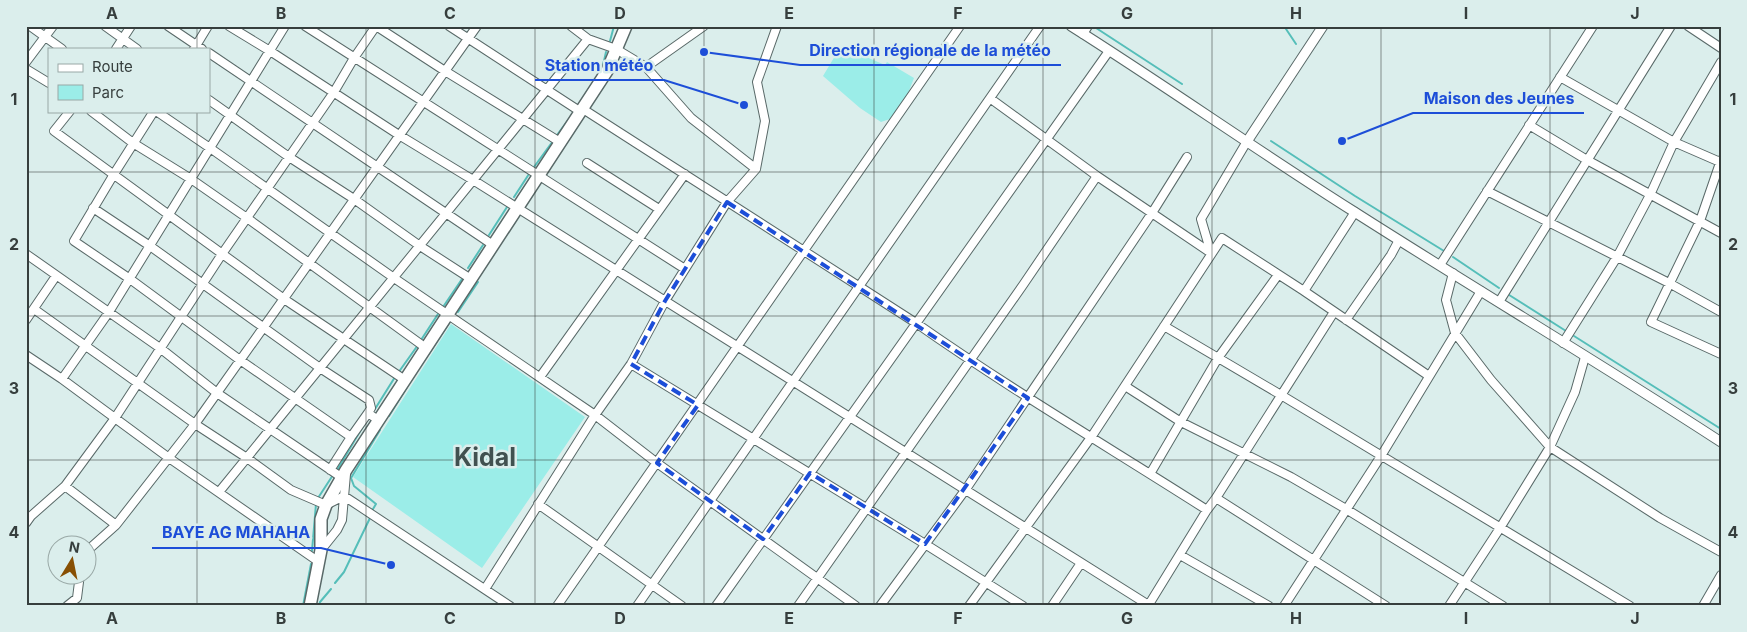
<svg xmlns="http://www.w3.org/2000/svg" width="1747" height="632" font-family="Inter,sans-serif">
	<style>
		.green { fill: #9bede8 }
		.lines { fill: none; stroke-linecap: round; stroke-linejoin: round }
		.stream { stroke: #55beb9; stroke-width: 2 }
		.minor-casing { stroke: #596968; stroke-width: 10 }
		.tertiary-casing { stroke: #596968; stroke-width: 11 }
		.primary-casing { stroke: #596968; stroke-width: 14 }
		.minor { stroke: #fff; stroke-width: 8 }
		.tertiary { stroke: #fff; stroke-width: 9 }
		.primary { stroke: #fff; stroke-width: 11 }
		.marked { fill: none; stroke: #1d4ed8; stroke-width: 4; stroke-dasharray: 10 6; stroke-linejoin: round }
		.grid { fill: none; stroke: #363e3d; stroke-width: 1; stroke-opacity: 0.55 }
		.labels { text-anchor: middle; stroke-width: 5; stroke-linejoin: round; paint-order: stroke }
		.town-label { font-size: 25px; font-weight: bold; fill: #415150; stroke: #dbeeec }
		.leader { fill: none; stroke: #1d4ed8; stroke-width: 2 }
		.callout-dot { fill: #1d4ed8; stroke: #dbeeec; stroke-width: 2 }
		.callout-label { font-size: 16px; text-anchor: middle; font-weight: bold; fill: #1d4ed8; stroke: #dbeeec; stroke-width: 5; stroke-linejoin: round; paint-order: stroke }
		.neatline { fill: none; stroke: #363e3d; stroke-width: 2 }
		.grid-label { font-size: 16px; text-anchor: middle; font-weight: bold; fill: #363e3d }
	</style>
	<rect width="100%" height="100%" fill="#dbeeec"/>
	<path class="green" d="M857,53L885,65L887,62L914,78L902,109L893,118L881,122L860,108L823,76L835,56Z
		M451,324L585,417L482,568L353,477Z"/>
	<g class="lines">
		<path class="stream" d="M1093,26L1182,84
			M1284,26L1296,44
			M610,41L614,26
			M598,75L604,61L606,52
			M557,135L569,119
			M1271,141L1355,196L1444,251
			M534,167L553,141
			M514,197L529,174
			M489,235L507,207
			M1453,257L1499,288
			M468,268L483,245
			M1506,293L1566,331
			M443,307L462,279
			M458,312L478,282
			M1574,336L1721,429
			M421,340L438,314
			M428,355L449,323
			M398,373L418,345
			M375,409L395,377
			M389,416L407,387
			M337,470L365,423
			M318,498L333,475
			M373,509L376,504L354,486L351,478L380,430
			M312,551L316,504
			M335,583L344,572L370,518
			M303,606L311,564
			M319,606L320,602L331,589"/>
		<defs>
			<path id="minor" d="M30,26L62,49
				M105,26L137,49
				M168,26L202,49
				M229,26L270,51L399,135L473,180L1150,606
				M305,26L685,269
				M376,26L445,71L560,142
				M449,26L581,112
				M1688,26L1721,48
				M1083,34L1088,26
				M116,49L131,26
				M194,49L208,26
				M209,53L493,245
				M26,62L53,26
				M646,67L704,26
				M26,69L49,83
				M1560,77L1674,142L1720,162
				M991,99L1097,176L1211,253
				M209,100L289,157L354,199L420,246L471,279
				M583,109L916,323C1010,389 1110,448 1207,510
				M70,111L54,131L284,299L405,380
				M91,111L133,143L191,179L247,218L426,348
				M154,111L114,174L74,241L130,279L240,360L351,437L330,470
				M156,111L210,148L394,278L595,415L657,463L856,606
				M1529,125L1587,160L1721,233
				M1721,160L1700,221L1651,322L1721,354
				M587,163L659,209
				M756,169L765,121L757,82L777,26
				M1487,191L1669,283L1721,312
				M93,208L150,246L320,368L369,400L371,408L368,413L378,420
				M1211,253L1201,219L1246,143
				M26,254L160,348L217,393L341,477
				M1440,265L1593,26
				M1453,273L1446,300L1455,333L1491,380L1550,447L1660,518L1721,552
				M1304,291L1355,212
				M1499,302L1671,26
				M34,309L195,424L247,458L291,490L326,505L344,496L510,606
				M26,320L56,276
				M1346,320L1391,255L1399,240
				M1164,326L1281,395L1630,606
				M1563,343L1617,257L1650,195L1674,142L1721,62
				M26,355L62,379L169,458L319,562
				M631,364L925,544L1023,606
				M540,377L685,174
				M62,379L109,312L285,26
				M1125,386L1181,422L1291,477L1346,509L1503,606
				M351,437L368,413
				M1150,474L1218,358L1278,275
				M65,486L116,525
				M219,492L588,39
				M1216,498L1386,606
				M538,504L682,606
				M26,523L31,516L65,486L115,418L222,254L334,92L354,58L376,26
				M88,550L116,525L195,424L477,26
				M321,550L337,530L342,520L346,474
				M1180,555L1269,606
				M485,589L595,415L631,364L665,301L727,202L756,169L691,118L646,67L616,49L588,39L571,26
				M67,606L77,598L80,574
				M557,606L960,26
				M637,606L1040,26
				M716,606L1109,51
				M798,606L1023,285L1097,176
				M880,606L966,489L1152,213L1187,157
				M969,606L1092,436L1222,238L1304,291L1429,376
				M1052,606L1081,563
				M1148,606L1207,510L1216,498L1334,312
				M1284,606L1381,456L1481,291
				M1449,606L1500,528L1550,447L1575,392L1585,357
				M1703,606L1721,575"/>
			<path id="tertiary" d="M1071,26C1166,86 1258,151 1353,211C1475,289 1600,363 1721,442
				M1246,143L1323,26"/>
			<path id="primary" d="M310,606L321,550V519L326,505L346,470L607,71L626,26"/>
		</defs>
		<use href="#minor" class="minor-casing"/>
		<use href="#tertiary" class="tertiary-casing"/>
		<use href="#primary" class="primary-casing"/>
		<use href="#minor" class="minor"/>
		<use href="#tertiary" class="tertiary"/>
		<use href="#primary" class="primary"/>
	</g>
	<path class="marked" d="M727,202L1028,398L925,544L810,473L763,539L657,463L698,405L631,364L665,301Z"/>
	<path class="grid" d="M197,26V49M366,26V606M535,26V606M704,26V606M874,26V606M1043,26V606M1212,26V606M1381,26V606M1550,26V606M197,111V606M26,172H1721M26,316H1721M26,460H1721"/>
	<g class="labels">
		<g class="town-label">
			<text x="485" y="466">Kidal</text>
		</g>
	</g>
	<path class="leader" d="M704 52L800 65H1061M744 105L664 80H535M1342 141L1413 113H1584M391 565L321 548H152"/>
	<g class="callout-dot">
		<circle cx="704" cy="52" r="5"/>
		<circle cx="744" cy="105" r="5"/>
		<circle cx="1342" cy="141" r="5"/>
		<circle cx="391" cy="565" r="5"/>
	</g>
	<g class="callout-label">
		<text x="930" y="56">Direction régionale de la météo</text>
		<text x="599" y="71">Station météo</text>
		<text x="1499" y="104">Maison des Jeunes</text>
		<text x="236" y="538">BAYE AG MAHAHA</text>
	</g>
	<rect width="1747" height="632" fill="none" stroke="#dbeeec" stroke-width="55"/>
	<rect x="48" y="48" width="162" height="65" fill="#dbeeec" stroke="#99a8a6"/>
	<rect x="58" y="64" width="25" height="8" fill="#ffffff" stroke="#99a8a6"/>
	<text x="92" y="72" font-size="15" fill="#363e3d">Route</text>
	<rect x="58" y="85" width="25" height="15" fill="#9bede8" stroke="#99a8a6"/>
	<text x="92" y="98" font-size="15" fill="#363e3d">Parc</text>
	<g transform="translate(72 560) rotate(10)"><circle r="24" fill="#dbeeec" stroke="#99a8a6"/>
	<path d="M0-4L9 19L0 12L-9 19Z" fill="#884f03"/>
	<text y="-8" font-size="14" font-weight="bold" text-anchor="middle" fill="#363e3d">N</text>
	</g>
	<rect x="28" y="28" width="1692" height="576" class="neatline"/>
	<g class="grid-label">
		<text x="112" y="19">A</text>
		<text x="281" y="19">B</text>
		<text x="450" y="19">C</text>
		<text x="620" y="19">D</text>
		<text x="789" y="19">E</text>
		<text x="958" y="19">F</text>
		<text x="1127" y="19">G</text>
		<text x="1296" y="19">H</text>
		<text x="1466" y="19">I</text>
		<text x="1635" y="19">J</text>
		<text x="14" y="105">1</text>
		<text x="1733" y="105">1</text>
		<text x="14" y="250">2</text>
		<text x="1733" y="250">2</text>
		<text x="14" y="394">3</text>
		<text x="1733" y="394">3</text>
		<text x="14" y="538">4</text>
		<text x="1733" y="538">4</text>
		<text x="112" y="624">A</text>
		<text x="281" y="624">B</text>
		<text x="450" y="624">C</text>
		<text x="620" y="624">D</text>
		<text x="789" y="624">E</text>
		<text x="958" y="624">F</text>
		<text x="1127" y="624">G</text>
		<text x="1296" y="624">H</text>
		<text x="1466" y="624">I</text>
		<text x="1635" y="624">J</text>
	</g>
</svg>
